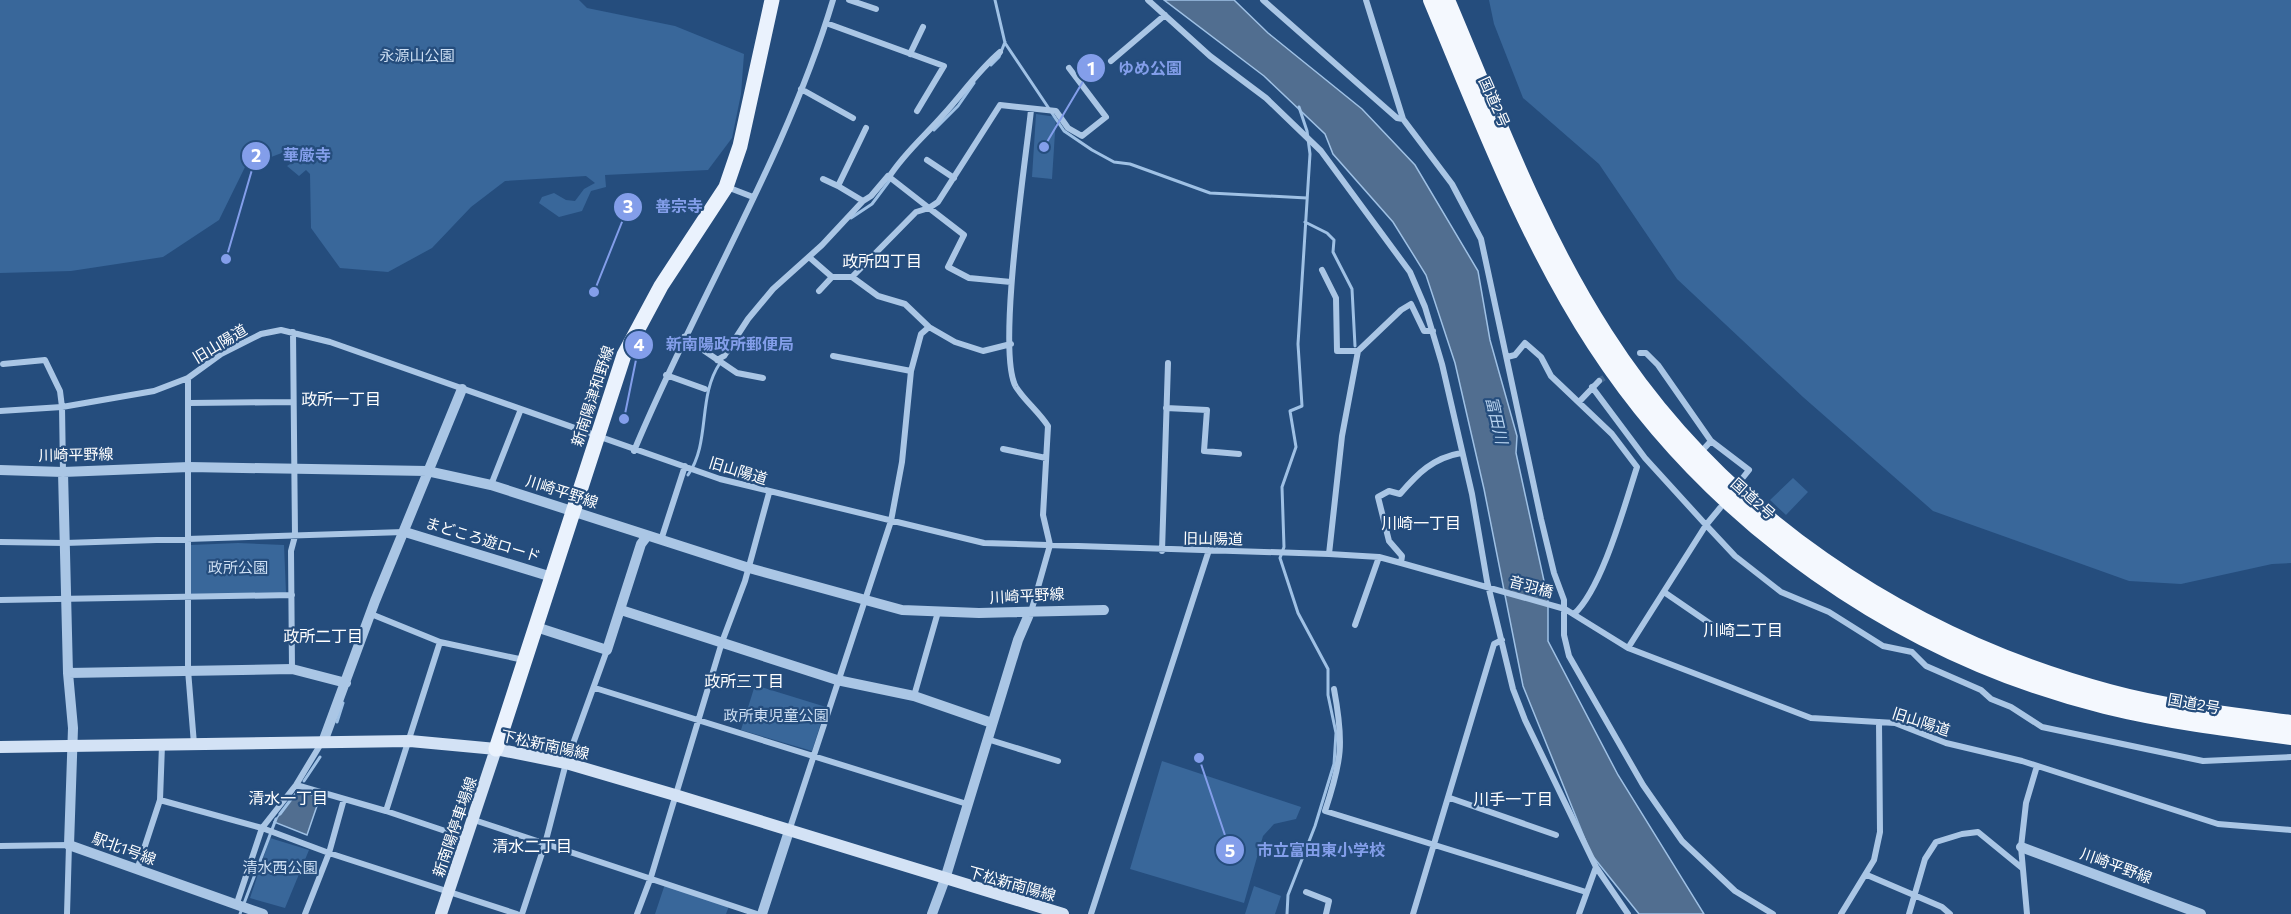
<svg xmlns="http://www.w3.org/2000/svg" width="2291" height="914" font-family="Commissioner,'Noto Sans JP',sans-serif">
	<style>
		.green { fill: #39679a }
		.water { fill: #516e90; stroke: #9fc1e5; stroke-width: 1.5 }
		.lines { fill: none; stroke-linecap: round; stroke-linejoin: round }
		.stream { stroke: #9fc1e5; stroke-width: 3 }
		.minor-tunnel { stroke: #466890; stroke-width: 6; stroke-dasharray: 6 3; stroke-linecap: butt }
		.minor { stroke: #aac6e5; stroke-width: 6 }
		.tertiary { stroke: #aac6e5; stroke-width: 10 }
		.secondary { stroke: #d3e2f5; stroke-width: 12 }
		.primary { stroke: #eaf2fd; stroke-width: 15 }
		.trunk { stroke: #f4f8fe; stroke-width: 16 }
		.labels { text-anchor: middle; stroke-width: 4.5; stroke-linejoin: round; paint-order: stroke }
		.park-label { font-size: 15px; fill: #cddff4; stroke: #254d7d }
		.street-label { font-size: 15px; fill: #fff; stroke: #254d7d }
		.neighbourhood-label { font-size: 16px; fill: #fff; stroke: #254d7d }
		.water-label { font-size: 16px; font-style: italic; fill: #b5d0ed; stroke: #254d7d }
		.leader { fill: none; stroke: #839eea; stroke-width: 2 }
		.callout-dot { fill: #839eea; stroke: #254d7d; stroke-width: 2 }
		.mark-label { font-size: 18px; text-anchor: middle; font-weight: bold; fill: #fff }
		.callout-label { font-size: 16px; text-anchor: middle; font-weight: bold; fill: #839eea; stroke: #254d7d; stroke-width: 4.5; stroke-linejoin: round; paint-order: stroke }
	</style>
	<rect width="100%" height="100%" fill="#254d7d"/>
	<path class="green" d="M0,0H579L587,8L675,26L744,54L741,94L732,138L708,170L605,175L606,187L591,191L582,211L559,217L539,203L542,197L554,193L566,200L575,201L584,189L595,183L586,176L505,181L471,207L432,248L388,272L340,268L311,228L310,174L306,170L299,176L287,166L296,160L287,151L245,167L219,220L163,257L71,271L0,273Z
		M1489,0H2291V563L2272,564L2181,584L2129,581L1933,511L1803,397L1677,279L1599,164L1523,98L1494,24Z
		M1036,114L1056,117L1052,179L1032,177Z
		M1793,478L1808,492L1786,515L1770,500Z
		M238,543L284,545L286,593L191,594V545Z
		M755,685L826,707L812,751L741,730Z
		M1162,761L1301,807L1296,819L1274,824L1263,836L1244,903L1130,869Z
		M270,838L309,850L285,908L250,898Z
		M665,884L729,906L726,914H655Z
		M1254,886L1281,896L1275,914H1245Z"/>
	<path class="water" d="M1164,0H1234L1268,33L1362,109L1415,165L1478,271L1490,340L1517,436L1516,453L1548,599V641L1618,775L1704,914H1639L1591,854L1523,686L1484,489L1455,363L1426,275L1393,222L1333,154L1325,134L1264,76Z
		M297,791L320,797L307,835L274,822Z"/>
	<g class="lines">
		<path class="stream" d="M995,0L1005,43L1064,131L1092,150L1114,162L1130,164L1210,193L1307,198
			M991,65L999,57L1005,42
			M934,130L958,106L974,83
			M851,218L872,204L890,180
			M1305,222L1327,233L1334,240L1333,252L1352,289L1355,346
			M688,475C711,442 697,397 720,363
			M337,722L343,703
			M304,781L320,757
			M280,814L292,798
			M240,914L276,819
			M1287,914L1288,895L1315,826L1334,764L1336,733L1328,695V669L1298,613L1280,558L1284,547L1282,487L1296,447L1290,411L1302,406L1298,344L1310,154L1307,131L1299,107"/>
		<path class="minor-tunnel" d="M1599,381L1614,371"/>
		<path class="minor" d="M849,0L876,9
			M1148,0L1210,56L1266,98L1321,151L1410,272L1425,307L1442,364L1472,494L1487,581L1513,689L1525,720L1596,867L1628,914
			M1263,0L1397,118L1403,119
			M1366,0L1403,119L1452,184L1481,239L1541,519L1554,573L1564,600V635L1569,656L1643,785L1682,841L1735,891L1773,914
			M826,23L944,66L917,111
			M910,54L923,27
			M1111,61L1165,15
			M801,89L853,118
			M866,128L838,186L863,201L871,196L888,176L929,208L938,202L1000,105L1056,111L1068,128L1082,136L1106,117L1069,68
			M927,160L954,178
			M889,177C905,152 925,136 944,114C963,93 978,71 1000,52
			M823,179L838,186
			M727,187L753,197
			M809,257L832,277H852
			M1322,270L1336,298L1337,351H1358
			M819,291L832,277
			M684,337L737,373L763,378
			M1011,344L983,351L955,342L929,327L905,304L878,296L852,277L916,212L929,208L964,235L948,267L969,278L1011,282
			M1640,353H1646L1658,365L1711,441
			M833,356L911,371
			M1507,357L1515,355L1525,343L1541,357L1551,376L1612,434L1637,467C1625,504 1602,589 1574,614
			M717,360L724,356L748,319L773,289L822,245L863,201
			M3,364L45,360L60,391L62,407L63,472
			M666,375L705,389
			M188,378V670L194,744
			M1592,387L1645,458L1706,525L1735,556L1781,592L1829,612L1883,646L1912,652L1926,666L1981,690L1991,699L2011,707L2042,727L2203,761L2291,757
			M1579,402L1599,381
			M189,403L293,402
			M1166,408L1207,410L1204,451L1239,454
			M0,411L62,407L154,391L188,378L221,354L261,334L281,330L330,342L720,479L984,543L1329,554L1379,557L1401,563L1565,609L1628,648L1811,718L1895,723L1946,743L2022,761L2218,824L2291,830
			M1003,449L1046,458
			M634,451C697,299 786,157 833,0
			M1700,453L1711,441L1749,470L1741,480
			M491,485L521,409
			M661,540L685,466
			M0,542L65,543L404,532
			M1162,551L1168,363
			M1329,554L1342,436L1358,351L1401,310L1411,304L1424,331H1433
			M1401,563L1402,556L1389,541L1378,497L1389,491L1400,494C1418,473 1433,458 1461,453
			M1664,592L1715,627
			M0,600L292,595
			M1031,612L1050,545L1043,515L1048,426C1039,412 1025,401 1016,387C996,353 1026,159 1031,110
			M371,614L440,642L524,660
			M1355,625L1379,557
			M1628,648L1706,525L1720,508
			M292,669L291,551L295,536L293,332
			M595,688L967,804
			M1334,689C1344,743 1342,760 1325,811L1586,892
			M914,696L938,612
			M987,739L1058,761
			M296,785L386,811L466,838
			M1450,798L1556,835
			M160,800L162,745
			M386,811L440,642
			M474,820L757,914
			M789,831L891,521L902,462L911,371L921,334L929,327
			M0,846L69,845L67,914
			M137,870L160,800L262,828L329,853L517,914
			M1867,875L1942,907L1950,914
			M1306,892L1329,901L1326,914
			M237,903L262,828L296,785L322,742
			M305,914L329,853L344,799
			M522,914L545,844L566,763L607,650
			M637,914L651,877L722,642L745,581L769,493
			M1091,914L1209,550
			M1413,914L1494,644L1502,640
			M1579,914L1596,867
			M1841,914L1874,860L1880,832L1879,722
			M1909,914L1925,859L1936,842L1962,834L1978,832L2022,868
			M2027,914L2021,847L2026,803L2037,766"/>
		<path class="tertiary" d="M0,470L63,472L189,467L427,471L491,485L749,568L902,610L979,613L1104,610
			M63,472L68,673L73,728L69,845L263,914
			M405,532L552,577
			M621,610L837,680L914,696L992,723
			M536,627L607,650L641,544L647,536
			M68,673L292,669L346,683
			M323,742L375,601L462,389
			M2021,847L2201,914
			M762,914L789,831
			M932,914L945,879L1018,640L1030,612"/>
		<path class="secondary" d="M0,747L410,741L496,749L566,763L675,795L1063,914
			M441,914L496,749"/>
		<path class="primary" d="M496,749L624,355L661,286L726,187L740,146L772,0"/>
		<path class="trunk" d="M1431,0C1480,117 1526,239 1595,345C1711,523 1899,655 2105,706C2166,721 2229,729 2291,737
			M1447,0C1495,113 1538,230 1605,334C1720,514 1904,637 2109,692C2168,708 2230,715 2291,723"/>
	</g>
	<g class="labels">
		<g class="park-label">
			<text x="417" y="61">永源山公園</text>
			<text x="238" y="573">政所公園</text>
			<text x="776" y="721">政所東児童公園</text>
			<text x="280" y="873">清水西公園</text>
		</g>
		<g class="street-label">
			<text transform="translate(1494 102) rotate(66)" y="5">国道2号</text>
			<text transform="translate(220 344) rotate(-31)" y="5">旧山陽道</text>
			<text transform="translate(593 396) rotate(-72)" y="5">新南陽津和野線</text>
			<text transform="translate(76 455) rotate(-1)" y="5">川崎平野線</text>
			<text transform="translate(738 471) rotate(17)" y="5">旧山陽道</text>
			<text transform="translate(562 492) rotate(18)" y="5">川崎平野線</text>
			<text transform="translate(1753 499) rotate(42)" y="5">国道2号</text>
			<text transform="translate(1213 539) rotate(1)" y="5">旧山陽道</text>
			<text transform="translate(483 540) rotate(17)" y="5">まどころ遊ロード</text>
			<text transform="translate(1531 587) rotate(15)" y="5">音羽橋</text>
			<text transform="translate(1027 596) rotate(-3)" y="5">川崎平野線</text>
			<text transform="translate(2194 704) rotate(10)" y="5">国道2号</text>
			<text transform="translate(1921 722) rotate(18)" y="5">旧山陽道</text>
			<text transform="translate(545 745) rotate(12)" y="5">下松新南陽線</text>
			<text transform="translate(455 827) rotate(-71)" y="5">新南陽停車場線</text>
			<text transform="translate(124 849) rotate(20)" y="5">駅北1号線</text>
			<text transform="translate(2116 866) rotate(20)" y="5">川崎平野線</text>
			<text transform="translate(1012 884) rotate(16)" y="5">下松新南陽線</text>
		</g>
		<g class="neighbourhood-label">
			<text x="882" y="267">政所四丁目</text>
			<text x="341" y="405">政所一丁目</text>
			<text x="1421" y="529">川崎一丁目</text>
			<text x="1743" y="636">川崎二丁目</text>
			<text x="323" y="642">政所二丁目</text>
			<text x="744" y="687">政所三丁目</text>
			<text x="288" y="804">清水一丁目</text>
			<text x="1513" y="805">川手一丁目</text>
			<text x="532" y="852">清水二丁目</text>
		</g>
		<g class="water-label">
			<text transform="translate(1497 420) rotate(77)" y="6">富田川</text>
		</g>
	</g>
	<path class="leader" d="M1044 147L1091 68M226 259L256 156M594 292L628 207M624 419L639 345M1199 758L1230 850"/>
	<g class="callout-dot">
		<circle cx="1044" cy="147" r="6"/>
		<circle cx="226" cy="259" r="6"/>
		<circle cx="594" cy="292" r="6"/>
		<circle cx="624" cy="419" r="6"/>
		<circle cx="1199" cy="758" r="6"/>
		<circle cx="1091" cy="68" r="15"/>
		<circle cx="256" cy="156" r="15"/>
		<circle cx="628" cy="207" r="15"/>
		<circle cx="639" cy="345" r="15"/>
		<circle cx="1230" cy="850" r="15"/>
	</g>
	<g class="mark-label">
		<text x="1091" y="75">1</text>
		<text x="256" y="162">2</text>
		<text x="628" y="213">3</text>
		<text x="639" y="351">4</text>
		<text x="1230" y="857">5</text>
	</g>
	<g class="callout-label">
		<text x="1150" y="74">ゆめ公園</text>
		<text x="307" y="161">華厳寺</text>
		<text x="679" y="212">善宗寺</text>
		<text x="730" y="350">新南陽政所郵便局</text>
		<text x="1321" y="856">市立富田東小学校</text>
	</g>
</svg>
